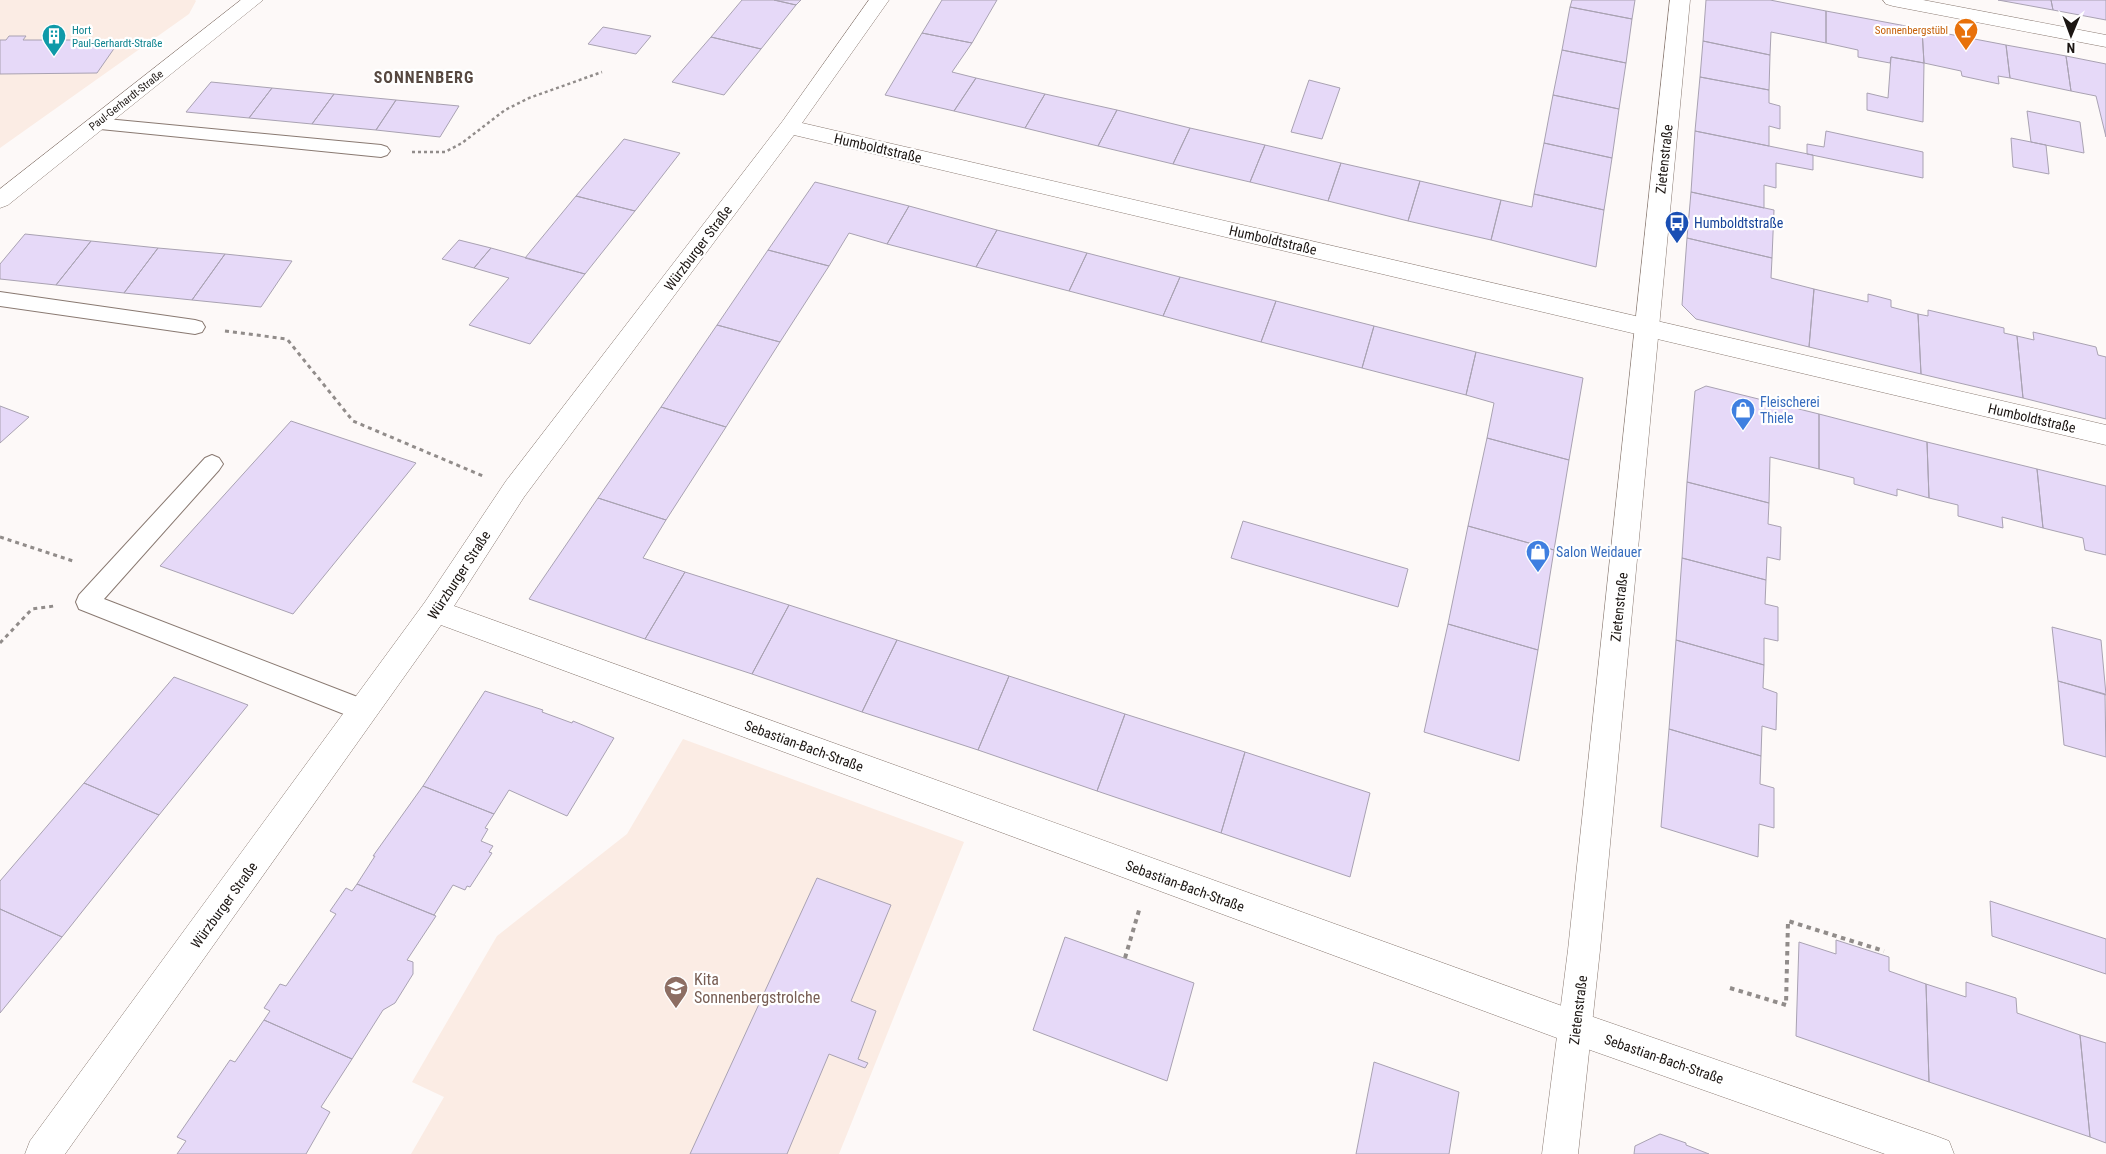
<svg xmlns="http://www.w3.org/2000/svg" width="2106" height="1154" font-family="'Roboto Condensed',sans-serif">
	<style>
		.built { fill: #fbece4 }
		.building { fill: #e6d9f8; stroke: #a9a2b2 }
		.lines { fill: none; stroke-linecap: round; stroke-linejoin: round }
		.lane-casing { stroke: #897971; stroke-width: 2 }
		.street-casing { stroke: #897971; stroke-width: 1 }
		.secondary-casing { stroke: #897971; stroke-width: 1 }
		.path-far2 { stroke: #918c8a; stroke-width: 2.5; stroke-dasharray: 3 3; stroke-linecap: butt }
		.path-far1 { stroke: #918c8a; stroke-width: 3; stroke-dasharray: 4 4; stroke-linecap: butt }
		.path { stroke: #918c8a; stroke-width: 4; stroke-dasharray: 4.5 4.5; stroke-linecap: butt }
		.lane { fill: #fff; fill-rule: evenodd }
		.street { fill: #fff; fill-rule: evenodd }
		.secondary { fill: #fff; fill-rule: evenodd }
		.labels { text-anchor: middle; stroke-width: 4.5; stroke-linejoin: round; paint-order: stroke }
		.far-culture-label { font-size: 11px; fill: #0d838f; stroke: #fff; text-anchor: start }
		.far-food-label { font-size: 11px; fill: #c56008; stroke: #fff; text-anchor: end }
		.far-street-label { font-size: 11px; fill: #1c1613; stroke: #fff }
		.street-label { font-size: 14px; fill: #1c1613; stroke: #fff }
		.transit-label { font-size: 14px; fill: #164399; stroke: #fff; text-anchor: start }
		.shop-label { font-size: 14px; fill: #366cbe; stroke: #fff; text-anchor: start }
		.far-district-label { font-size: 16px; font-weight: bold; letter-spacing: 1px; fill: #564840; stroke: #fff }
		.near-education-label { font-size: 16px; fill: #785e54; stroke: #fff; text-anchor: start }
	</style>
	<rect width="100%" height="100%" fill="#fdf9f8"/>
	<path class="built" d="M0,0H195L196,1L189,14L0,148Z
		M683,739L964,842L839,1154H411L444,1097L412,1082L497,936L627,834Z"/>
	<path class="building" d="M742,0H774L796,5L761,49L711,37Z
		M774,0H801L796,5Z
		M942,0H997L972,43L922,33Z
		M1572,0H1635L1632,19L1570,7Z
		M1706,0H1770L1826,11V43L1771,32L1770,55L1703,41Z
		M1998,0H2051L2053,10Z
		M2051,0H2106V20L2053,10Z
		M1570,7L1632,19L1626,63L1562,50Z
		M1826,11L1922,29L1924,63L1891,57L1890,63L1858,57V50L1826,43Z
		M603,27L651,36L636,54L588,44Z
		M1922,29L2006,45L2010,78L1998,76L1999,84L1962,76L1961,71L1924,63Z
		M922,33L972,43L952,72L976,78L954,111L885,95Z
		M9,36H26L23,40H120L97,73L0,74V40H6Z
		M711,37L761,49L724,95L672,82Z
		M1703,41L1770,55L1769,90L1700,77Z
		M2006,45L2066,56L2071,91L2010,78Z
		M1562,50L1626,63L1619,109L1553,95Z
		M2066,56L2106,64V137L2096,96L2071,91Z
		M1891,57L1924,63L1923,122L1867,110V93L1888,98Z
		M1700,77L1769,90V103L1780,106V129L1769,126V146L1695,131Z
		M976,78L1045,94L1025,128L954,111Z
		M1309,80L1340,88L1322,139L1291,132Z
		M211,82L272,88L249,118L186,112Z
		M272,88L334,94L312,124L249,118Z
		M334,94L396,100L376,130L312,124Z
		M1045,94L1117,110L1098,146L1025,128Z
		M1553,95L1619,109L1612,158L1544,143Z
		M396,100L459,106L440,137L376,130Z
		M1117,110L1190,128L1173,164L1098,146Z
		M2027,111L2080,122L2084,153L2031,142Z
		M1190,128L1265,145L1250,182L1173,164Z
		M1695,131L1813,155V170L1776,163V188L1764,185V208L1691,192Z
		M1826,131L1923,152V178L1807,154V144L1824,147Z
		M2011,138L2046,145L2049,174L2013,167Z
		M624,139L680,153L635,211L576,196Z
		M1544,143L1612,158L1604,210L1534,194Z
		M1265,145L1341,163L1328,201L1250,182Z
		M1341,163L1420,181L1408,221L1328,201Z
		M1420,181L1501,200L1491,240L1408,221Z
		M815,182L909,206L887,244L849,233L829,266L768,250Z
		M1691,192L1774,210L1772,258L1687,238Z
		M1534,194L1604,210L1596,267L1491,240L1501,200L1532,207Z
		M576,196L635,211L585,274L525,258Z
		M909,206L997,230L976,267L887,244Z
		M997,230L1087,253L1069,291L976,267Z
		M25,234L91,241L56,285L0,279V264Z
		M1687,238L1772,258L1771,278L1814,289L1809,347L1696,319L1682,305Z
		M459,240L491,248L474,268L442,259Z
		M91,241L158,248L124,293L56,285Z
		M158,248L225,254L192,300L124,293Z
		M491,248L585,274L530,344L469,325L509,278L474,268Z
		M768,250L829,266L780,342L717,325Z
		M1087,253L1180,277L1163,316L1069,291Z
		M225,254L292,261L261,307L192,300Z
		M1180,277L1276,301L1261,342L1163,316Z
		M1814,289L1868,302V294L1891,300V307L1918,314L1921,374L1809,347Z
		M1276,301L1374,326L1362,368L1261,342Z
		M1928,310L2004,328V333L2017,336L2023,398L1921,374L1918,314L1928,316Z
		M717,325L780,342L726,427L661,407Z
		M1374,326L1476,352L1466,395L1362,368Z
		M2033,332L2096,347L2098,355L2106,357V419L2023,398L2017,336L2034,340Z
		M1476,352L1583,378L1569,460L1487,438L1494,403L1466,395Z
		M1706,386L1819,414V469L1770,457L1769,503L1687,482L1695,391Z
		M0,406L29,417L0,443Z
		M661,407L726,427L666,520L598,498Z
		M1819,414L1927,442L1929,498L1897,489V496L1854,484V478L1819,469Z
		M291,421L416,463L293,614L160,566Z
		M1487,438L1569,460L1554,550L1468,526Z
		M1927,442L2037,469L2043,528L2002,517L2003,528L1958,516V505L1929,498Z
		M2037,469L2106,486V555L2085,550L2083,538L2043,528Z
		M1687,482L1769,503L1768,524L1781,527L1780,560L1767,557L1766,580L1682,558Z
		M598,498L666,520L643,558L685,572L645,639L529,599Z
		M1243,521L1408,569L1398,607L1231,558Z
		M1468,526L1554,550L1538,650L1448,624Z
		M1682,558L1766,580L1765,604L1778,607V641L1764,638V665L1676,640Z
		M685,572L789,605L752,674L645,639Z
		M789,605L897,640L862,712L752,674Z
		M1448,624L1538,650L1519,761L1424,732Z
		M2052,627L2101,640L2106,695L2058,681Z
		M897,640L1009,676L978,750L862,712Z
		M1676,640L1764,665L1763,688L1777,693L1776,730L1762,726L1761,756L1669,729Z
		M1009,676L1125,714L1097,791L978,750Z
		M174,677L248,705L159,815L84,783Z
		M2058,681L2105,694L2106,757L2064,745Z
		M485,691L543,710L542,712L572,723L573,721L614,738L567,816L509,790L494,814L423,786Z
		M1125,714L1245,752L1221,833L1097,791Z
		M1669,729L1761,756L1760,784L1774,788V828L1759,824L1758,857L1661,827Z
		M1245,752L1370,793L1350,877L1221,833Z
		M84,783L159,815L62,937L0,909V881Z
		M423,786L494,814L485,828L488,829L481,841L493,846L489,852L492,853L470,887L467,886L465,890L453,885L434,915L357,884L375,856H373Z
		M817,878L891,905L851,1001L876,1011L858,1059L868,1063L865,1068L829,1054L787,1154H690Z
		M357,884L436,916L407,960L413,962V974L395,1003L383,1010L352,1059L264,1020L270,1011L264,1008L280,984L286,986L336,914L330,911L346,888L352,891Z
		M1990,901L2106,939V974L1992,936Z
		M0,909L62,937L0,1013Z
		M1065,937L1194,983L1167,1081L1033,1030Z
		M1836,940L1889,957V971L1926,984L1929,1082L1796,1036L1799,942L1836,954Z
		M1966,982L2016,998L2017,1013L2080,1035L2090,1137L1929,1082L1926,984L1966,997Z
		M264,1020L352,1059L321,1107L330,1112L306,1154H177L186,1141L177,1137L230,1060L235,1062Z
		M2080,1035L2106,1043V1143L2090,1137Z
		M1374,1062L1459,1092L1449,1154H1356Z
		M1660,1134L1686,1143V1145L1709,1154H1634L1635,1146Z"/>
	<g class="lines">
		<defs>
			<path id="lane" d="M96,118L381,145L387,147L390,151L387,155L381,157L90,128L87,124L90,120Z
				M0,292L195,320L202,322L205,327L202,332L195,334L0,306Z
				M212,455L219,458L223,464L219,470L104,599L373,703L376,711L373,719L364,722L79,609L76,602L79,595L205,458Z"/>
			<path id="street" d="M241,0H263L8,205L0,208V189Z
				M869,0H889L802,123L2106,425V445L794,135L524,497L454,606L1576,1011L1936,1136L1949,1141L1954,1154H1885L1576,1045L441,625L65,1154H25L30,1141L425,602L506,481L782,122Z
				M1883,0H1923L2106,35V47L1893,6L1886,4Z"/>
			<path id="secondary" d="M1670,0H1690L1600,950L1578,1154H1542L1568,950Z"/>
		</defs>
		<use href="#lane" class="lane-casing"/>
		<use href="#street" class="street-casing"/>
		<use href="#secondary" class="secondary-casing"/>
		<path class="path-far2" d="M412,152H445L462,143L505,110L529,98L602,72"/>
		<path class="path-far1" d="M225,331L287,339L353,421L483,476
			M0,537L76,562
			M0,643L32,609L54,606"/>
		<path class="path" d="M1125,958L1140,907
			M1730,988L1786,1005L1788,921L1884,951"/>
		<use href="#lane" class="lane"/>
		<use href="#street" class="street"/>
		<use href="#secondary" class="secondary"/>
	</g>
	<defs>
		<symbol id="bar-pin" viewBox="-11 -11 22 30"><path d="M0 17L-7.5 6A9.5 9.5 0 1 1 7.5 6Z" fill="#e8710a" stroke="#fff"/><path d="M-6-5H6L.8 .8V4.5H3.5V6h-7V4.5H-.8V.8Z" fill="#fff"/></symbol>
		<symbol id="building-pin" viewBox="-11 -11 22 30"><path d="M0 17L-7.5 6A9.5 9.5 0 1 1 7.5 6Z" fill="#0f9aa8" stroke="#fff"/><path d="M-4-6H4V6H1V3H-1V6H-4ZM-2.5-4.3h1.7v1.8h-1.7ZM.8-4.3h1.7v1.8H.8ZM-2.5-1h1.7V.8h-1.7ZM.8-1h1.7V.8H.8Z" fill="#fff"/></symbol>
		<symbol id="bus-pin" viewBox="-11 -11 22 30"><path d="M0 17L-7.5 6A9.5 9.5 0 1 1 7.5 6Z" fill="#1a4fb4" stroke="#fff"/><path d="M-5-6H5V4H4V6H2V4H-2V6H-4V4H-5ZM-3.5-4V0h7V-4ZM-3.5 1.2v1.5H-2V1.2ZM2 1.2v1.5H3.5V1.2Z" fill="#fff"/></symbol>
		<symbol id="shop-pin" viewBox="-11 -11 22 30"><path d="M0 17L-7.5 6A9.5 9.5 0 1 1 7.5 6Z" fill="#3f7fe0" stroke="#fff"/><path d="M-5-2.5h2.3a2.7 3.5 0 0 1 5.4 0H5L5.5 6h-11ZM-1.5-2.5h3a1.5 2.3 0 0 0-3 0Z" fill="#fff"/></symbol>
		<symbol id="school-pin" viewBox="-11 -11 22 30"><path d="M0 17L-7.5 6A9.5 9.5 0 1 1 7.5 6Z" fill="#8d6e63" stroke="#fff"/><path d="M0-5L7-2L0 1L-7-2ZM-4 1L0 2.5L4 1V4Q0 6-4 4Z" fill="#fff"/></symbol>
	</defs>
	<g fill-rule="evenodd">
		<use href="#bar-pin" x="1952" y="16" width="28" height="38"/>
		<use href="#building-pin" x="40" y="22" width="28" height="38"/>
		<use href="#bus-pin" x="1663" y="209" width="28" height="38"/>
		<use href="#shop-pin" x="1729" y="396" width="28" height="38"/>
		<use href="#shop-pin" x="1524" y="538" width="28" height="38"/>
		<use href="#school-pin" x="662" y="974" width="28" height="38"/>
	</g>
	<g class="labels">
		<g class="far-culture-label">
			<text x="72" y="34">Hort<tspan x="72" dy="13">Paul-Gerhardt-Straße</tspan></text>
		</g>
		<g class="far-food-label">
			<text x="1948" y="34">Sonnenbergstübl</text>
		</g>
		<g class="far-street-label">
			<text transform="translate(126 100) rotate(-38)" y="4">Paul-Gerhardt-Straße</text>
		</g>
		<g class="street-label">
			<text transform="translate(878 148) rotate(13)" y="5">Humboldtstraße</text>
			<text transform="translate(1664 159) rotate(-84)" y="5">Zietenstraße</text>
			<text transform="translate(1273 240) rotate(13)" y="5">Humboldtstraße</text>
			<text transform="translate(698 248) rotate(-53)" y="5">Würzburger Straße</text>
			<text transform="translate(2032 418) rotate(13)" y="5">Humboldtstraße</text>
			<text transform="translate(459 575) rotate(-57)" y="5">Würzburger Straße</text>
			<text transform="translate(1619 607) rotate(-84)" y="5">Zietenstraße</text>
			<text transform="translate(804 746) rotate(20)" y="5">Sebastian-Bach-Straße</text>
			<text transform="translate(1185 886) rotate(20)" y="5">Sebastian-Bach-Straße</text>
			<text transform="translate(224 905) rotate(-54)" y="5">Würzburger Straße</text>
			<text transform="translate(1578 1010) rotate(-83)" y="5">Zietenstraße</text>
			<text transform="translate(1664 1059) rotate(19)" y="5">Sebastian-Bach-Straße</text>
		</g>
		<g class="transit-label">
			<text x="1694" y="228">Humboldtstraße</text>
		</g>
		<g class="shop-label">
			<text x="1760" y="407">Fleischerei<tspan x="1760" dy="16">Thiele</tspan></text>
			<text x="1556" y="557">Salon Weidauer</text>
		</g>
		<g class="far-district-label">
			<text x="424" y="83">SONNENBERG</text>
		</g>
		<g class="near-education-label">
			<text x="694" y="985">Kita<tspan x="694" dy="18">Sonnenbergstrolche</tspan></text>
		</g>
	</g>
	<g transform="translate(2071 35) rotate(181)" stroke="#ffffff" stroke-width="4" paint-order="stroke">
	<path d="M0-4L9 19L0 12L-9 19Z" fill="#1c1613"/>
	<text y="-8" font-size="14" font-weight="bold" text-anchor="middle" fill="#1c1613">N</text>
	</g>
</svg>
